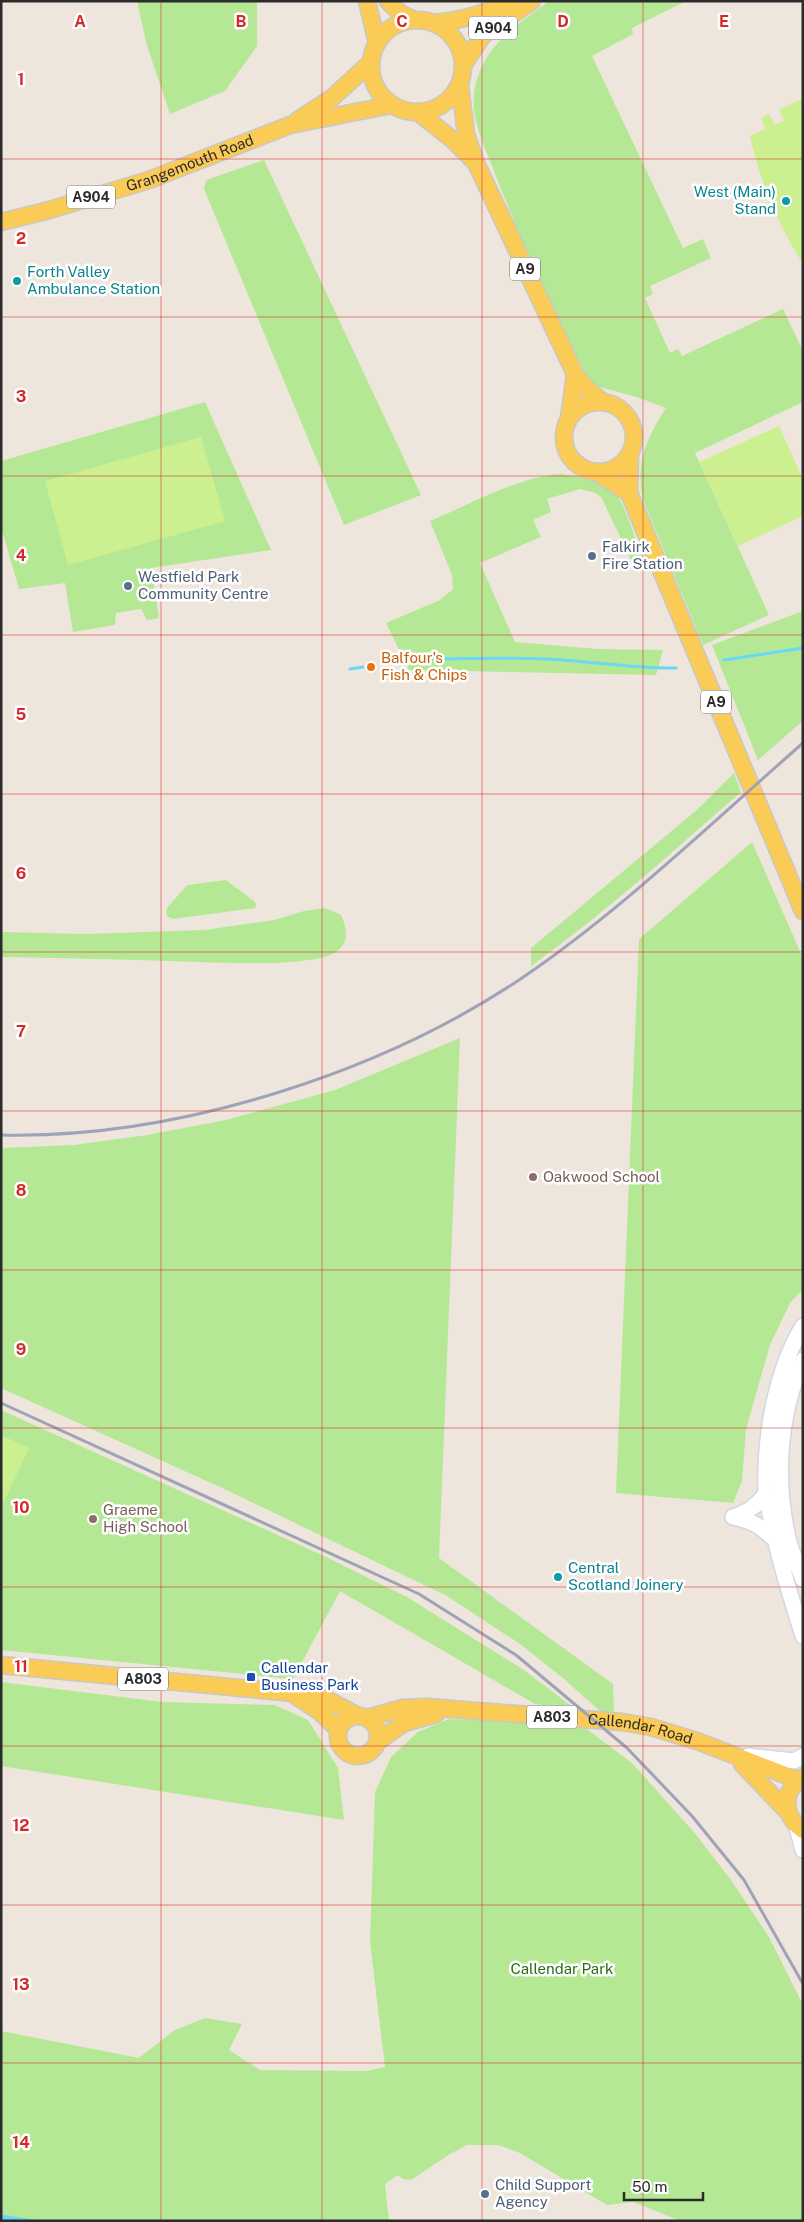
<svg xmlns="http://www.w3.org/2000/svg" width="804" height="2222" font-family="'Public Sans',sans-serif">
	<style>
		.green { fill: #b5e895 }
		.pitch { fill: #ccf090 }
		.water { fill: #68d8f7 }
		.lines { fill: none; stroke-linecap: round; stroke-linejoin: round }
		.stream { stroke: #68d8f7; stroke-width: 3 }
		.secondary-casing { stroke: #d2d6e5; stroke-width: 18 }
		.primary-casing { stroke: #c8c8c8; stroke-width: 19 }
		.secondary { stroke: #fff; stroke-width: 15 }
		.primary { stroke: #fbcc55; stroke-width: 16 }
		.rail { stroke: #9fa3b7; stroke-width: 3 }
		.grid { fill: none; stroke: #d62828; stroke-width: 1; stroke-opacity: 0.55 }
		.culture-dot { fill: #0f9aa8; stroke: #fff; stroke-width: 2 }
		.service-dot { fill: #5c6f8a; stroke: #fff; stroke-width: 2 }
		.food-dot { fill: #e8710a; stroke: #fff; stroke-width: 2 }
		.education-dot { fill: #8d6e63; stroke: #fff; stroke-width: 2 }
		.transit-dot { fill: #1a4fb4; stroke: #fff; stroke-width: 2 }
		.labels { text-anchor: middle; stroke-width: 5; stroke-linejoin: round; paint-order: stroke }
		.shield { fill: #fff; stroke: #6b6b6b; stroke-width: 1 }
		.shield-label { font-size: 14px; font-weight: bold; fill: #2b2b2b }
		.street-label { font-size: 15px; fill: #2b2b2b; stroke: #fff }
		.culture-label { font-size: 15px; fill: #0d838f; stroke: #fff; text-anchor: start }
		.service-label { font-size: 15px; fill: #4e5e75; stroke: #fff; text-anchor: start }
		.food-label { font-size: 15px; fill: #c56008; stroke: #fff; text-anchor: start }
		.education-label { font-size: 15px; fill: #785e54; stroke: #fff; text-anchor: start }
		.transit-label { font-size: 15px; fill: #164399; stroke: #fff; text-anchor: start }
		.park-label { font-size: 15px; fill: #2c6e15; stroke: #fff }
		.grid-label { font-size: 16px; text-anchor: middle; font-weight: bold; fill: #d62828; stroke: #fff; stroke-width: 5; stroke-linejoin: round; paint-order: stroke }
	</style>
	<rect width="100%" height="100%" fill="#eee6dc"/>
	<path class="green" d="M137,1H257V46L225,91L170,114L147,46Z
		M549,1H686L632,28L633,34L592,56L683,248L703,239L711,258L650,286L653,294L645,298L670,353L678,349L682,356L783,309L803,351V402L695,453L769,615L703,645L643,500C635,463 646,439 666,408L637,397L599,387L591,383C555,316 523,247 496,176C488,155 477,133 474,111C473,99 474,86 479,74C490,41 522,21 549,1Z
		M264,160L421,495L344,525L204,189L206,180Z
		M205,402L271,550L151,568L159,618L147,620L141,609L116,613L115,625L73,632L65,583L19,589L1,527V461Z
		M561,474C578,476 607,481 618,497C626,508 636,541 641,556V565L635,568L601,497L595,493L580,489L547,499L551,512L533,520L541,537L480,563L515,642L598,649L663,650L656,675L409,670L386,623L440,600L453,589L452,575L430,521C471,504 517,477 561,474Z
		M803,611V721L758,760L712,645Z
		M734,773L741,792C672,852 605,913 531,966V948L698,809Z
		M752,842L803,958V1289L790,1303L770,1345L746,1429L742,1481L733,1503L616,1493L639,939Z
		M226,880L254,901L256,904L255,908L173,919L168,917L166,913L167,908L187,885Z
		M325,908L341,915C347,928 350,942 336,952C310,969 204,962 169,961C113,959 57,958 1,957V932L86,934L205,930L274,920L304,911Z
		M460,1038L439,1558L613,1684L614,1713L600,1711L564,1679L520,1644L447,1596L222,1488L1,1388V1148L74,1145L147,1135L226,1120L335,1090Z
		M1,1410L324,1556L407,1597L524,1670L574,1708L535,1704L340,1591L293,1679L1,1650Z
		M1,1682L162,1702L275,1705L308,1720L338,1768L344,1820L1,1766Z
		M449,1719L580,1724L632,1763L693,1831L731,1880L769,1937L803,2005V2221H681L633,2202L607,2205L520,2153L498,2145H467L450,2154L411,2180L403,2179L398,2175L385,2184L389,2221H1V2031L139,2058L175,2030L205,2018L242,2024L229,2050L260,2070L366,2071L385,2067L370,1942L375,1792L391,1757L418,1732Z"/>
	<path class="pitch" d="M803,98V264C778,224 760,182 750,136L765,129L761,118L769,114L775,125L784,120L779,110Z
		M779,426L803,479V516L738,546L699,462Z
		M201,437L225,521L68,565L45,481Z
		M1,1435L29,1448L1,1508Z"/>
	<path class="water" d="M1,2215H5L42,2221H1Z"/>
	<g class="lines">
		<path class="stream" d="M406,660C453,659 500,657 547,659C590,661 633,669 676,668
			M724,660L803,648
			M350,669L363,667"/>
		<defs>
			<path id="secondary" d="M803,1326C775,1372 764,1439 766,1492C767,1500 769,1510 771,1518C778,1558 791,1597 803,1636
				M803,1360C778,1416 775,1480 788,1538C791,1552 798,1566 803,1579
				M733,1517C751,1520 762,1527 775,1540
				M733,1517C748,1512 757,1506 766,1493
				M748,1756L794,1761L803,1756
				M797,1827L803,1850"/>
			<g id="primary">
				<path d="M367,1L377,43"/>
				<path d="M388,1L401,14L414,20"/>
				<circle cx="417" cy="66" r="46"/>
				<path d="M434,23C463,21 489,12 515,1"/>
				<path d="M464,64L483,35L532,1"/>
				<path d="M460,86L466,134L476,163L575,374L585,387L603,402"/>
				<path d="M419,113L453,140L473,160"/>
				<path d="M298,120L332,98L370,63"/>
				<path id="s1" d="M1,222L46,211L149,180L290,125L391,105"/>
				<circle cx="599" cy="437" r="35"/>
				<path d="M569,418L575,374"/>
				<path d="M630,453L629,493L803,911"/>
				<path d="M596,472L629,493"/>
				<path d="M1,1665L313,1695L326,1699L358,1716"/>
				<path d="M296,1696L319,1711L339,1730"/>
				<circle cx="358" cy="1736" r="20"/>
				<path id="s2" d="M367,1718L403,1708L426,1707L622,1722L651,1727L697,1741L798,1780"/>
				<path d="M377,1742L404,1723L436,1714"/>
				<path d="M742,1764L787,1811"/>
				<path d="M803,1778C781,1790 783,1817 803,1830"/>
			</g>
		</defs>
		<use href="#secondary" class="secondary-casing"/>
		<use href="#primary" class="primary-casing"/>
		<use href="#secondary" class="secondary"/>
		<use href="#primary" class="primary"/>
		<path class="rail" d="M1,1135C179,1139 390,1071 535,969C630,902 715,820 803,743
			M1,1403L419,1594L516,1655L627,1748L692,1816L744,1880L803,1984"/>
	</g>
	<path class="grid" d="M161,1V2221M322,1V2221M482,1V2221M643,1V2221M1,159H803M1,317H803M1,476H803M1,635H803M1,794H803M1,952H803M1,1111H803M1,1270H803M1,1428H803M1,1587H803M1,1746H803M1,1905H803M1,2063H803"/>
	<g class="culture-dot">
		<circle cx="786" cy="201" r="5"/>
		<circle cx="17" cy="281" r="5"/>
		<circle cx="558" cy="1577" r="5"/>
	</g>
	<g class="service-dot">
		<circle cx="592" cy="556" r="5"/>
		<circle cx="128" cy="586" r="5"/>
		<circle cx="485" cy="2194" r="5"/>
	</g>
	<circle class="food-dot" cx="371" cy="667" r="5"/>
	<g class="education-dot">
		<circle cx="533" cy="1177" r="5"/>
		<circle cx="93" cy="1519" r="5"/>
	</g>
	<rect class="transit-dot" x="246" y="1672" width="10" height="10" rx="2.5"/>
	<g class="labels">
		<g class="shield">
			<rect x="469" y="16.5" width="48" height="23" rx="4"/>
			<rect x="67" y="185.5" width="48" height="23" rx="4"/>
			<rect x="510" y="257.5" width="30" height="23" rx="4"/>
			<rect x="701" y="690.5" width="30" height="23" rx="4"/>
			<rect x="118" y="1667.5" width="50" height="23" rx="4"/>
			<rect x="527" y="1705.5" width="50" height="23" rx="4"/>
		</g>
		<g class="shield-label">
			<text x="493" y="33">A904</text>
			<text x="91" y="202">A904</text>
			<text x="525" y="274">A9</text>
			<text x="716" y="707">A9</text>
			<text x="143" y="1684">A803</text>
			<text x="552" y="1722">A803</text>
		</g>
		<g class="street-label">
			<text dy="5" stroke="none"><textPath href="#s1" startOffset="198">Grangemouth Road</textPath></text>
			<text dy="5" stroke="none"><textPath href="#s2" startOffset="276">Callendar Road</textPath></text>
		</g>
		<g class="culture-label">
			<text x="776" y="197" text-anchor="end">West (Main)<tspan x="776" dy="17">Stand</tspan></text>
			<text x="27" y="277">Forth Valley<tspan x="27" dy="17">Ambulance Station</tspan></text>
			<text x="568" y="1573">Central<tspan x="568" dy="17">Scotland Joinery</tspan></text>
		</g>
		<g class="service-label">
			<text x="602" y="552">Falkirk<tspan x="602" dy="17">Fire Station</tspan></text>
			<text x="138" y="582">Westfield Park<tspan x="138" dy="17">Community Centre</tspan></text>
			<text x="495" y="2190">Child Support<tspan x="495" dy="17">Agency</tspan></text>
		</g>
		<g class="food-label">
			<text x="381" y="663">Balfour's<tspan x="381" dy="17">Fish &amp; Chips</tspan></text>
		</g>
		<g class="education-label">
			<text x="543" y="1182">Oakwood School</text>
			<text x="103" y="1515">Graeme<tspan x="103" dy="17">High School</tspan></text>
		</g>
		<g class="transit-label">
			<text x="261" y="1673">Callendar<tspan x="261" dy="17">Business Park</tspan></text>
		</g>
		<g class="park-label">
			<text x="562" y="1974">Callendar Park</text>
		</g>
	</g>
	<g class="grid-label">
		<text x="80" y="27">A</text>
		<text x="241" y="27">B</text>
		<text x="402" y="27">C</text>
		<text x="563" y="27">D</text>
		<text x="724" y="27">E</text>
		<text x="21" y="85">1</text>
		<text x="21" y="244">2</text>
		<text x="21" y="402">3</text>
		<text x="21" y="561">4</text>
		<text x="21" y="720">5</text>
		<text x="21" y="879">6</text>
		<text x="21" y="1037">7</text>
		<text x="21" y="1196">8</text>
		<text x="21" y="1355">9</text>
		<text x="21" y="1513">10</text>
		<text x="21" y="1672">11</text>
		<text x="21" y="1831">12</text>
		<text x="21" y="1990">13</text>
		<text x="21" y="2148">14</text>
	</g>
	<rect width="804" height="2222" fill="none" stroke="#2b2b2b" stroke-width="5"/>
	<path d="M624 2192v8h79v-8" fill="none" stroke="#2b2b2b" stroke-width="2.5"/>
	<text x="632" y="2192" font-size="15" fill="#2b2b2b" stroke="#ffffff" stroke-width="4" paint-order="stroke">50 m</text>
</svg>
